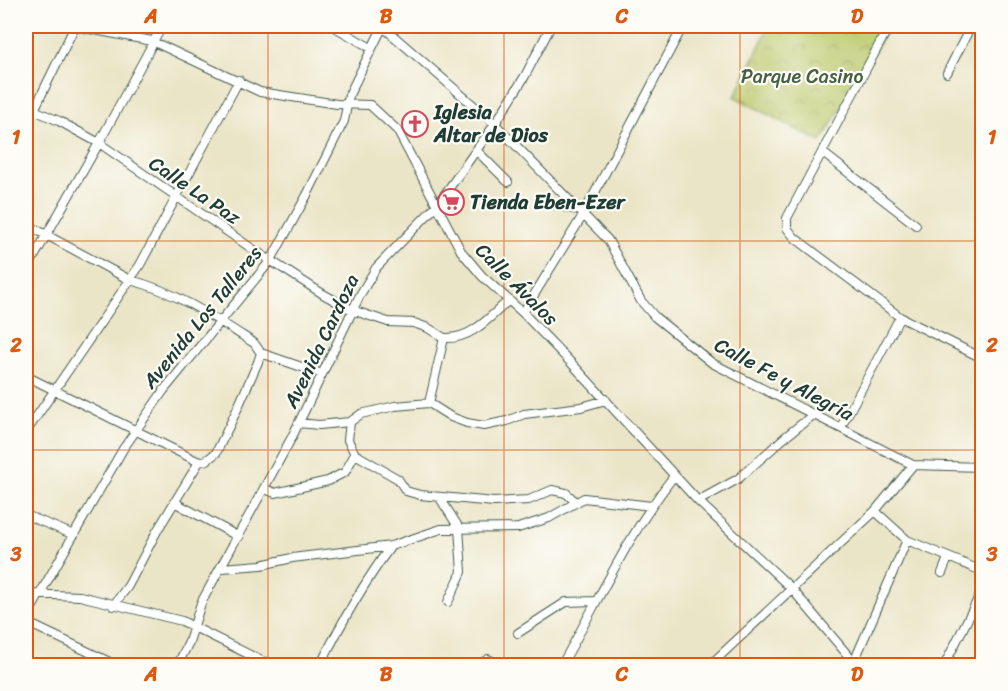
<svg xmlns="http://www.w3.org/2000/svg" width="1008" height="691" font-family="Sriracha,sans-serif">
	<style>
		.park { fill: url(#park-crowns); stroke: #6c824f; stroke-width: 1.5 }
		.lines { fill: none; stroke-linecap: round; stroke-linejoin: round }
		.minor-casing { stroke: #3e564a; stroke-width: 10 }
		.minor { stroke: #fff; stroke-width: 8 }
		.grid { fill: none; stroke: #de580e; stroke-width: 1.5; stroke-opacity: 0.55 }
		.labels { text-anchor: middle; stroke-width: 4.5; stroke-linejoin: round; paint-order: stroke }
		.park-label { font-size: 20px; fill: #466042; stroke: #fdfcf7 }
		.poi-label { font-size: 20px; font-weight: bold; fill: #1f3d34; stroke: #fdfcf7; text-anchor: start }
		.street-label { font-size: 20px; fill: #1f3d34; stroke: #fdfcf7 }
		.neatline { fill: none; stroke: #de580e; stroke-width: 2 }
		.grid-label { font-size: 20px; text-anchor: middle; font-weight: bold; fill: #de580e }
	</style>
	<defs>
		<pattern id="park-crowns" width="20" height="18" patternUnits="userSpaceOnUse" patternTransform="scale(1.5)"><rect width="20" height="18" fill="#bac86a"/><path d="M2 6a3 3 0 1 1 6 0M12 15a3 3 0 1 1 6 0" fill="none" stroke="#97a458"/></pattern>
	</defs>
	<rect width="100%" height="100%" fill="#fdfcf7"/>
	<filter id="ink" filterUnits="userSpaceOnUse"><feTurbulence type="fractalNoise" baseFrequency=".0167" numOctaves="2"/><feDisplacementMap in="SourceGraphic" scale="12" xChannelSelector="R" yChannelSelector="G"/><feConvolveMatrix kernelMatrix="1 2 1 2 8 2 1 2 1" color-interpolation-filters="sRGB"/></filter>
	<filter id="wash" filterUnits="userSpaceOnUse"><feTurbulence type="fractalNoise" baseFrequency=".008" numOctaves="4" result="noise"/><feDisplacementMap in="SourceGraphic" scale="24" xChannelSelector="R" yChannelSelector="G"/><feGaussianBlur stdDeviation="1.35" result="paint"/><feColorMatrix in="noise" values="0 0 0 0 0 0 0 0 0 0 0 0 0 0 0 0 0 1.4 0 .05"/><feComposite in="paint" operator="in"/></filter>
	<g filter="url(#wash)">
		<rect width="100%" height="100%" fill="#ebe5c7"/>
		<path class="park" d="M769,26H883L887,29L821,142L735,97Z"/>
	</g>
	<g filter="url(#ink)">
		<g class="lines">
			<defs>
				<path id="minor" d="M74,26L152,41L260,92L337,104L370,105L397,130L461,251L482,276L523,313L576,368L698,501L791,588L857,666
					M333,26L371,48
					M382,26L495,124L608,240L641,301L655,317L712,363L913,465L982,467
					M889,26L787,218V228L795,238L900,317L982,358
					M947,73L971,26
					M26,108L34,110L59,121L99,143L254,250L323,294L352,310L388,322L414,323L428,328L444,338L429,403
					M26,122L34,110L75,26
					M476,150L508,182
					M823,153L916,225
					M547,203L577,210
					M26,224L130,280C175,291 215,318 254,343L261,353
					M26,271L99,143L162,26
					M523,313L583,215L683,26
					M444,338C471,340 490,317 509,300
					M261,353L322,374
					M26,376L199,462
					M350,422L348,440L355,454L398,479L406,491L420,495L494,502L529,500L552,490L566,493L576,502
					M350,422L361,414L395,406L429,403L451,417L467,423L484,426L507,421L524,414L581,407L606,400
					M299,423L319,425L350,422
					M841,427L900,317
					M26,432L140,265L239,80
					M265,489L275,493L328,481L345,472L355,454
					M440,498L459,528L462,572L448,602
					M698,501L738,479L784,438L813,415
					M174,502L239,537
					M875,511L907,540L982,571
					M26,515L74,535
					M222,568L261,565L292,558L391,546L441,529L518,528L549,518L584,498L651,506
					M942,573L948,558
					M26,594L80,596L182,621L262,661L281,666
					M113,606L128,586L157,531L199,462L207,460L216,453L235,414L258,362L261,353
					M26,618L123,449L164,390L271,260L307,195L344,121L349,95L383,26
					M26,622L118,666
					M518,633L566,602L595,601
					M321,664C341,623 364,583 391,546
					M853,664L907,540
					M177,666L189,642L201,603L292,437L360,295L376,268L437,205L495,124L525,76L551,26
					M313,666L333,663L345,666
					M476,666L488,659L502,666
					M561,666C598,602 628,534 674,476
					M709,666L875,511L913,465
					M944,666L982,591"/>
			</defs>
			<use href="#minor" class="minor-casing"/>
			<use href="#minor" class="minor"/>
		</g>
	</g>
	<path class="grid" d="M268,26V666M504,26V666M740,26V666M26,241H982M26,450H982"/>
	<defs>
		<symbol id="church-ring" viewBox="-11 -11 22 22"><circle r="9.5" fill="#fdfcf7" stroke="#d1495b" stroke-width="1.5"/><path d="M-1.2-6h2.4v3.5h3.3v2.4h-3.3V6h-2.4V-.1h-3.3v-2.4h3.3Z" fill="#d1495b"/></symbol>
		<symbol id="supermarket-ring" viewBox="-11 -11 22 22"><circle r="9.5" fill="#fdfcf7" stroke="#d1495b" stroke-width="1.5"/><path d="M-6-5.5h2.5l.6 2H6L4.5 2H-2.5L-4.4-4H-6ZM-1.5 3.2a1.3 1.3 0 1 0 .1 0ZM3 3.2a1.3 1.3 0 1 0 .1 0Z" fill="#d1495b"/></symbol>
	</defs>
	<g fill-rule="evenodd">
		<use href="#church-ring" x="400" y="109" width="30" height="30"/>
		<use href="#supermarket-ring" x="436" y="187" width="30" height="30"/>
	</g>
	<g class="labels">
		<g class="park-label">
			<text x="802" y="83">Parque Casino</text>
		</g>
		<g class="poi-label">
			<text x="434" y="119">Iglesia<tspan x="434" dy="23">Altar de Dios</tspan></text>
			<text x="470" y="209">Tienda Eben-Ezer</text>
		</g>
		<g class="street-label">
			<text transform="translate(195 190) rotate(34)" y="7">Calle La Paz</text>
			<text transform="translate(517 284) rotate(45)" y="7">Calle Ávalos</text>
			<text transform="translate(202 317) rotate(-51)" y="7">Avenida Los Talleres</text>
			<text transform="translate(321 341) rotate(-64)" y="7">Avenida Cardoza</text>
			<text transform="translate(784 379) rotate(28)" y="7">Calle Fe y Alegría</text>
		</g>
	</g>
	<rect width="1008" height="691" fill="none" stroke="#fdfcf7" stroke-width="66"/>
	<rect x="33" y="33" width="942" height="625" class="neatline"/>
	<g class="grid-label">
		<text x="151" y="23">A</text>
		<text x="386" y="23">B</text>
		<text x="622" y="23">C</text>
		<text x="857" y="23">D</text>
		<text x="16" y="144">1</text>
		<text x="992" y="144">1</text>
		<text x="16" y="352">2</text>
		<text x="992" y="352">2</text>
		<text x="16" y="561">3</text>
		<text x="992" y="561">3</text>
		<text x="151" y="681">A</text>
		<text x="386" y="681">B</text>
		<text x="622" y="681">C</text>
		<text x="857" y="681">D</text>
	</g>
</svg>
